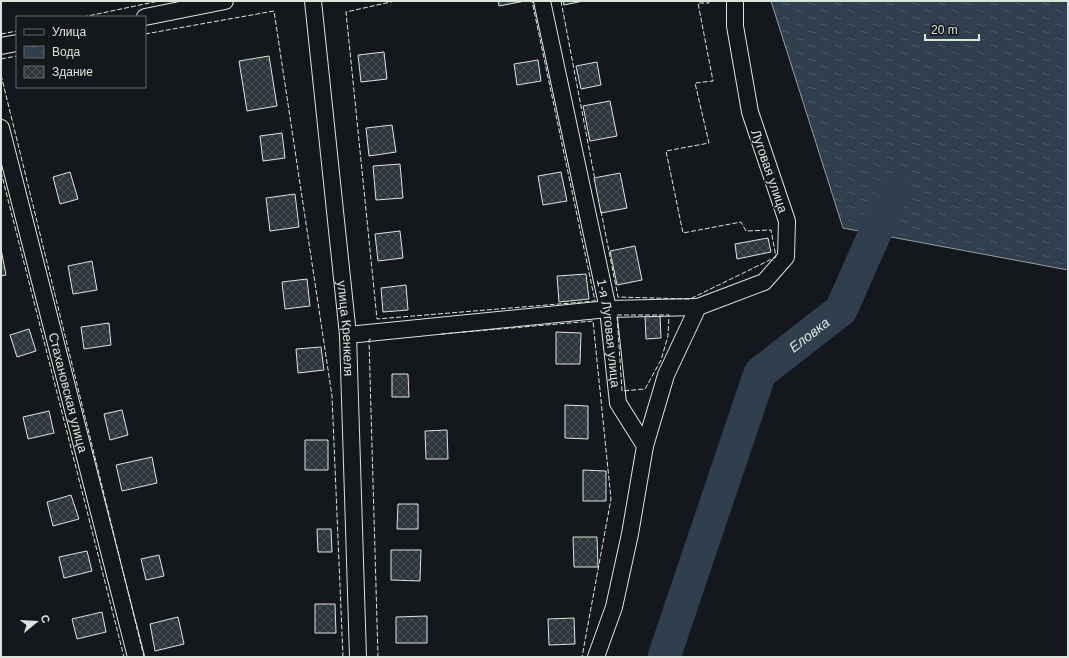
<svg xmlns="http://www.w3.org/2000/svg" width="1069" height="658" font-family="Helvetica,sans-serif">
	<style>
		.water { fill: url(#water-ripples); stroke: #939e99 }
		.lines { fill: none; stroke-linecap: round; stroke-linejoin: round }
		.river { stroke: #2f3f4d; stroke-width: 33 }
		.building { fill: url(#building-cross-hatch); stroke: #d8e6dc }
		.minor-casing { stroke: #d8e6dc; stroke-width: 18 }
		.minor { stroke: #14181c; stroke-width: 16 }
		.fence { stroke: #d8e6dc; stroke-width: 1; stroke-dasharray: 5 2; stroke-linecap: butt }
		.labels { text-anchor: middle; stroke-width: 3; stroke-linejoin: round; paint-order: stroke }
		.street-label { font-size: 13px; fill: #d8e6dc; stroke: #14181c }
		.water-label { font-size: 14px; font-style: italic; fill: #d8e6dc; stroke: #14181c }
	</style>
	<defs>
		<pattern id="water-ripples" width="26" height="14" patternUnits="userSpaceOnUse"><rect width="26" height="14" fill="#2f3f4d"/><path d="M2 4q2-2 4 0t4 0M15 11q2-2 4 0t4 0" fill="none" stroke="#4c5b66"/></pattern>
		<pattern id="building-cross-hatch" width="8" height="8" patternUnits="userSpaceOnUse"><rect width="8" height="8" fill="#2c363c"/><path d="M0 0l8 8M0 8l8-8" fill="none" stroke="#4a5358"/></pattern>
	</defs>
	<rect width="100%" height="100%" fill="#14181c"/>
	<path class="water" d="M771,1H1068V270L843,228Z"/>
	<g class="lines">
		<path class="river" id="s1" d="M664,657L760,373L841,310L891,197L896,193"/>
	</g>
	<path class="building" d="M498,1H525L499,6Z
		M563,1H583L564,5Z
		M384,52L387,79L361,82L358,55Z
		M269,56L277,106L247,111L239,61Z
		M538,60L541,81L517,85L514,64Z
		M597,62L601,85L581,89L576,66Z
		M610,101L617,136L590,141L583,106Z
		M392,125L396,152L369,156L366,128Z
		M282,133L285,158L263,161L260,136Z
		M400,164L403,198L376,200L373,166Z
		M70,172L78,199L60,204L53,177Z
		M561,172L567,201L543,205L538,176Z
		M620,173L627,208L601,213L594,178Z
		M295,194L299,227L270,231L266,198Z
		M400,231L403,258L378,261L375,234Z
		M768,238L771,252L737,259L735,244Z
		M635,246L642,280L617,285L610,251Z
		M1,249L6,275L1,276Z
		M92,261L97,290L73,294L68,266Z
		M586,274L589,299L559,302L557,276Z
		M307,279L310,306L285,309L282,282Z
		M406,285L408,310L383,312L381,288Z
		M660,315L661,338L646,339L645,316Z
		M109,323L111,345L84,349L81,327Z
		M29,329L36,351L17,357L10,335Z
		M556,332L581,333L580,364H556Z
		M321,347L324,370L298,373L296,349Z
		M392,374H408L409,397H392Z
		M565,405L588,406V439L565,438Z
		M122,410L128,435L110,440L104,414Z
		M49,411L54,433L28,439L23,417Z
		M447,430L448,459H426L425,431Z
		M305,440H328V470H305Z
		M152,457L157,483L122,491L116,465Z
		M583,470L606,471V501H583Z
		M71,495L79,519L53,526L47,502Z
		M398,504H418V529H397Z
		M317,529H331L332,552H318Z
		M573,537H597L598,567H574Z
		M391,550H421L420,581L391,580Z
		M87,551L92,571L64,578L59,557Z
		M159,555L164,576L146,580L141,559Z
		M315,604H335L336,633H315Z
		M102,612L106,632L77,639L72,619Z
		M427,616V643H396V617Z
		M178,617L184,644L155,651L150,624Z
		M574,618L575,644L549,645L548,619Z"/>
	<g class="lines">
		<defs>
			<g id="minor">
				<path id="s2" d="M313,1L348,335L358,657"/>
				<path id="s3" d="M542,1L608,309L618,403L645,446L630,534L614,607L596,657"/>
				<path d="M145,17L225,1"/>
				<path d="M1,46L17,43"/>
				<path id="s4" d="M1,128L136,657"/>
				<path d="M348,335L608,309L698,307"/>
				<path d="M645,446L666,375L698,307L764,282L786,257L787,221L750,112L735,26V1"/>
			</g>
		</defs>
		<use href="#minor" class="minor-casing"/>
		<use href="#minor" class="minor"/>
		<path class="fence" d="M395,1L346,12L377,319L595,301L532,1
			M561,1L595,180
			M83,17L159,1
			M1,34L17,31
			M145,34L274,11L332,396L343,657
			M1,59L17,56
			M1,75L144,657
			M1,172L124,657
			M601,211L618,297L690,299L776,257L771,230L746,231L741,222L683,233L666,151L709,143L695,83L713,81L698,3H709L708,1
			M617,315H669L668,336L661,360L645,389L622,391Z
			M441,334L593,321L611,499L582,657
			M371,339L369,340L378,657"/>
	</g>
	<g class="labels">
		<g class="street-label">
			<text transform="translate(770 171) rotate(71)" y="5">Луговая улица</text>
			<text dy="5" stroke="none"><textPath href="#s2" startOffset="329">улица Кренкеля</textPath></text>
			<text dy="5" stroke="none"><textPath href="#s3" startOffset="339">1-я Луговая улица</textPath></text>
			<text dy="5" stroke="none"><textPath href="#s4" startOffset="273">Стахановская улица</textPath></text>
		</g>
		<g class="water-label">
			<text dy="5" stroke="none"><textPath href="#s1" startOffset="362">Еловка</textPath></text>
		</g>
	</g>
	<rect width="1069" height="658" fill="none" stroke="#d8e6dc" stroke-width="4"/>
	<rect x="16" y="16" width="130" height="72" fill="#14181c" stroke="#626a69"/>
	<rect x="24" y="29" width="20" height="6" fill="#14181c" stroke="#626a69"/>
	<text x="52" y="36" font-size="12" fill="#d8e6dc">Улица</text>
	<rect x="24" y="46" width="20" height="12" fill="url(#water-ripples)" stroke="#626a69"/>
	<text x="52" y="56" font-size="12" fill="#d8e6dc">Вода</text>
	<rect x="24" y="66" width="20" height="12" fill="url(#building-cross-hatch)" stroke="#626a69"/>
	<text x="52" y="76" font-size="12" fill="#d8e6dc">Здание</text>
	<g transform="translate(36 622) rotate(72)" stroke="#14181c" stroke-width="3" paint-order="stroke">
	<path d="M0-3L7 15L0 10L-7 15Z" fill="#d8e6dc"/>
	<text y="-6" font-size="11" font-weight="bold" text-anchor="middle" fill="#d8e6dc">С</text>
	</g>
	<path d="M925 34v6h54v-6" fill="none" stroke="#d8e6dc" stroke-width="2"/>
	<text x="931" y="34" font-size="12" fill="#d8e6dc" stroke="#14181c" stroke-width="3" paint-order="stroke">20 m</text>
</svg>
